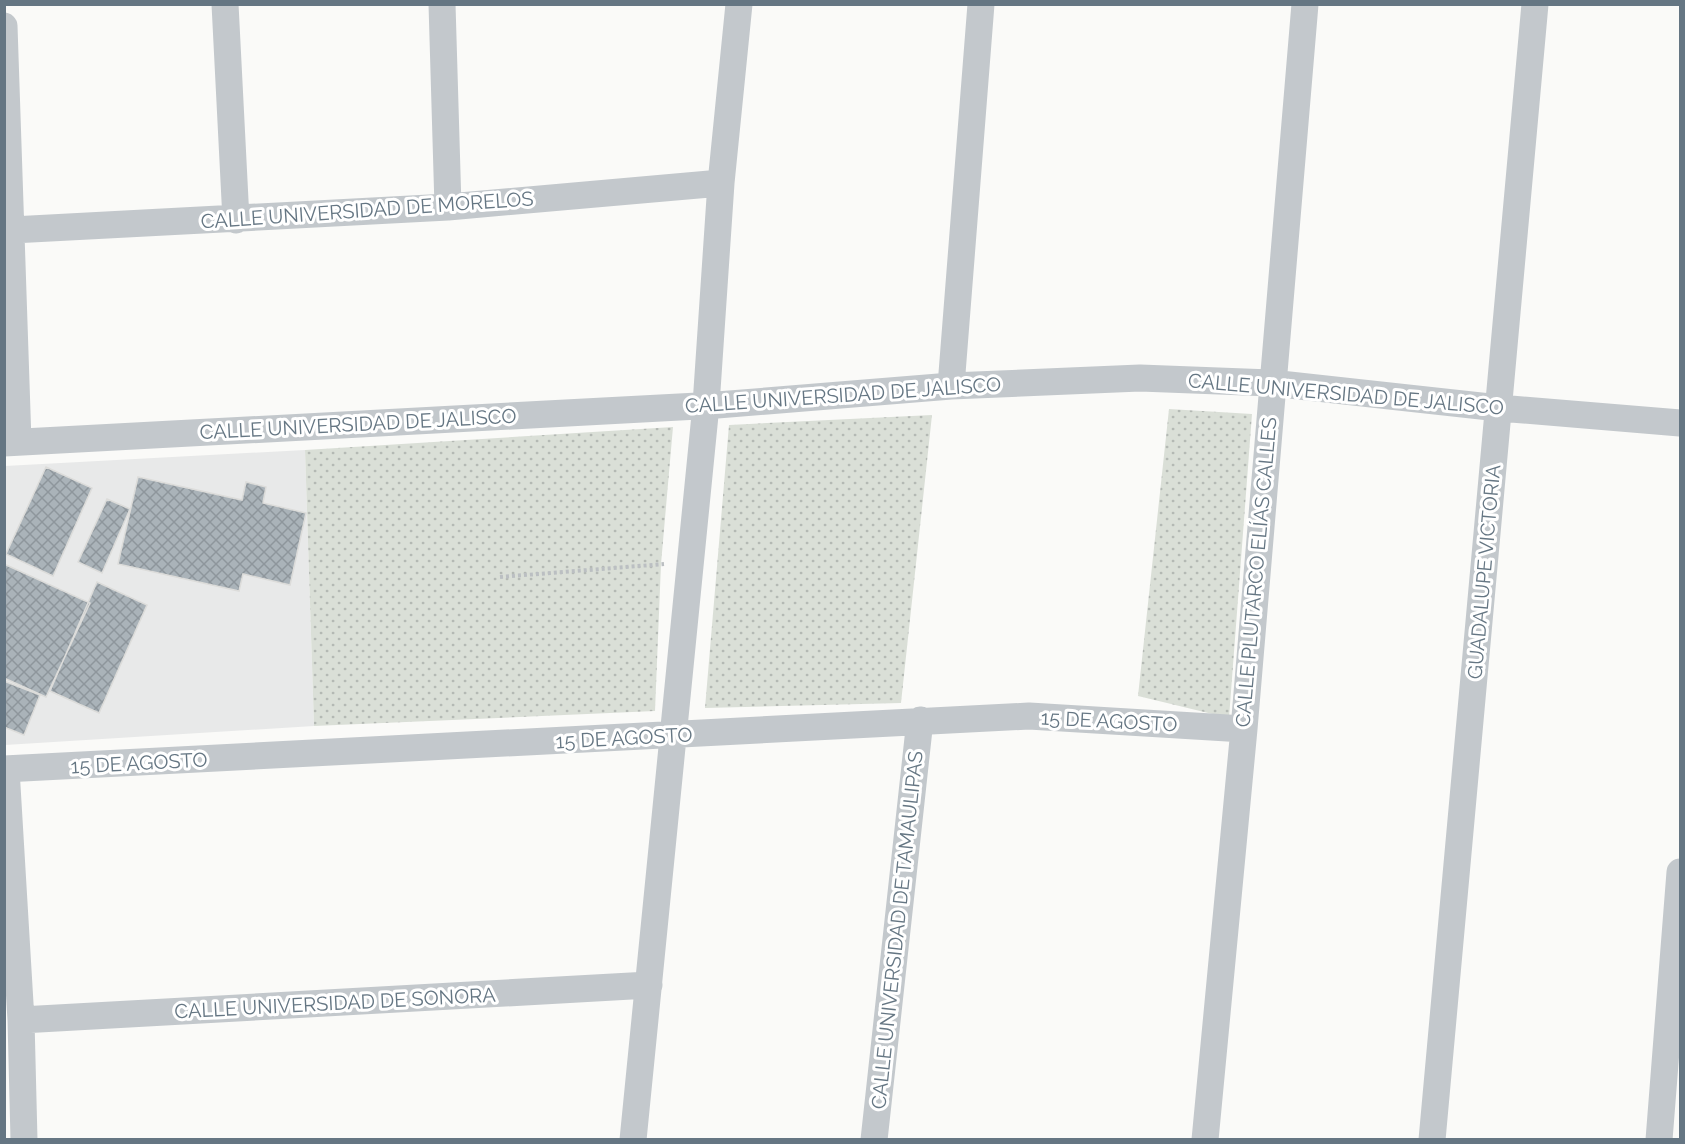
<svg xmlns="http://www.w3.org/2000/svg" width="1685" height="1144" font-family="Raleway,sans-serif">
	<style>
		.built { fill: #e8e9e9 }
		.park { fill: url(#park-dots) }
		.building { fill: url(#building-cross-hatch); stroke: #dcdcda; stroke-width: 1.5 }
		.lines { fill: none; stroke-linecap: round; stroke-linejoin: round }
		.path { stroke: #bbbfc2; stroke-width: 4; stroke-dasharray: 3 3; stroke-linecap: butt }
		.minor { stroke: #c3c8cc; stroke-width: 27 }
		.labels { text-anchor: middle; stroke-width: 6; stroke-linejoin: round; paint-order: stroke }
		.street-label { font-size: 20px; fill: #657683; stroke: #fff }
	</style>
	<defs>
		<pattern id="park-dots" width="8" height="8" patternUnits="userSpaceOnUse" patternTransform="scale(1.5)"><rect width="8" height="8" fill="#dadfd7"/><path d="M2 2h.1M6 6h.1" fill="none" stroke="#b4b9b4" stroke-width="1.8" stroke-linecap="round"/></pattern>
		<pattern id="building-cross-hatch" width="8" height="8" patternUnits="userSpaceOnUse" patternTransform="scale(1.5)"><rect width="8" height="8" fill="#aab3b9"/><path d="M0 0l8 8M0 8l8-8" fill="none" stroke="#8e969c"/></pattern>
	</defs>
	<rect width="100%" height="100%" fill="#fafaf8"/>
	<path class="built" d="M305,450L314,726L5,745V466Z"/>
	<path class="park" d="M1169,409L1252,414L1229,718L1138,696Z
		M932,415L901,703L705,708L729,425Z
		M673,427L661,564L655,711L314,726L305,450Z"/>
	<path class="building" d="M46,467L92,488L53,576L6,554Z
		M138,477L242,500L246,482L266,487L263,503L306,513L290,585L243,574L239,591L118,564Z
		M107,499L130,509L102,573L78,562Z
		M4,564L90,603L46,697L4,678Z
		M97,582L147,605L99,713L50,691Z
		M4,681L40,695L24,735L4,727Z"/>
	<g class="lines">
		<path class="path" d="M500,577L664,564"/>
		<path class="minor" d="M225,4L236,220
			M442,4L448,207
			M4,26L18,442
			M12,230L448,207L721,183
			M951,386L981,4
			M4,443L717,405L951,386L1140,378L1271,383L1499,408L1680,423
			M4,769L1029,716L1244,729
			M6,769L21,1020L24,1140
			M21,1020L649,985
			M633,1140L706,405L721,183L739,4
			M874,1140L920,720
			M1205,1140L1244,729L1305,4
			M1432,1140L1535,4
			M1659,1140L1680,872"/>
	</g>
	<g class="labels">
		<g class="street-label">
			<text transform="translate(367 210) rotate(-4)" y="7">CALLE UNIVERSIDAD DE MORELOS</text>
			<text transform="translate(1346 394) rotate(5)" y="7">CALLE UNIVERSIDAD DE JALISCO</text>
			<text transform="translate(843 395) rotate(-4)" y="7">CALLE UNIVERSIDAD DE JALISCO</text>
			<text transform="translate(358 424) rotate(-3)" y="7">CALLE UNIVERSIDAD DE JALISCO</text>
			<text transform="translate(1256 572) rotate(-85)" y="7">CALLE PLUTARCO ELÍAS CALLES</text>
			<text transform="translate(1484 572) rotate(-85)" y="7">GUADALUPE VICTORIA</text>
			<text transform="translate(1109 721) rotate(3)" y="7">15 DE AGOSTO</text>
			<text transform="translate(624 738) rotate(-3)" y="7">15 DE AGOSTO</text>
			<text transform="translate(139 763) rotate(-3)" y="7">15 DE AGOSTO</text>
			<text transform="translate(897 930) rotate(-84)" y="7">CALLE UNIVERSIDAD DE TAMAULIPAS</text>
			<text transform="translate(335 1003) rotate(-3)" y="7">CALLE UNIVERSIDAD DE SONORA</text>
		</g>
	</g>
	<rect width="1685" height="1144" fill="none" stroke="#657683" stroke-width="12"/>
</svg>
